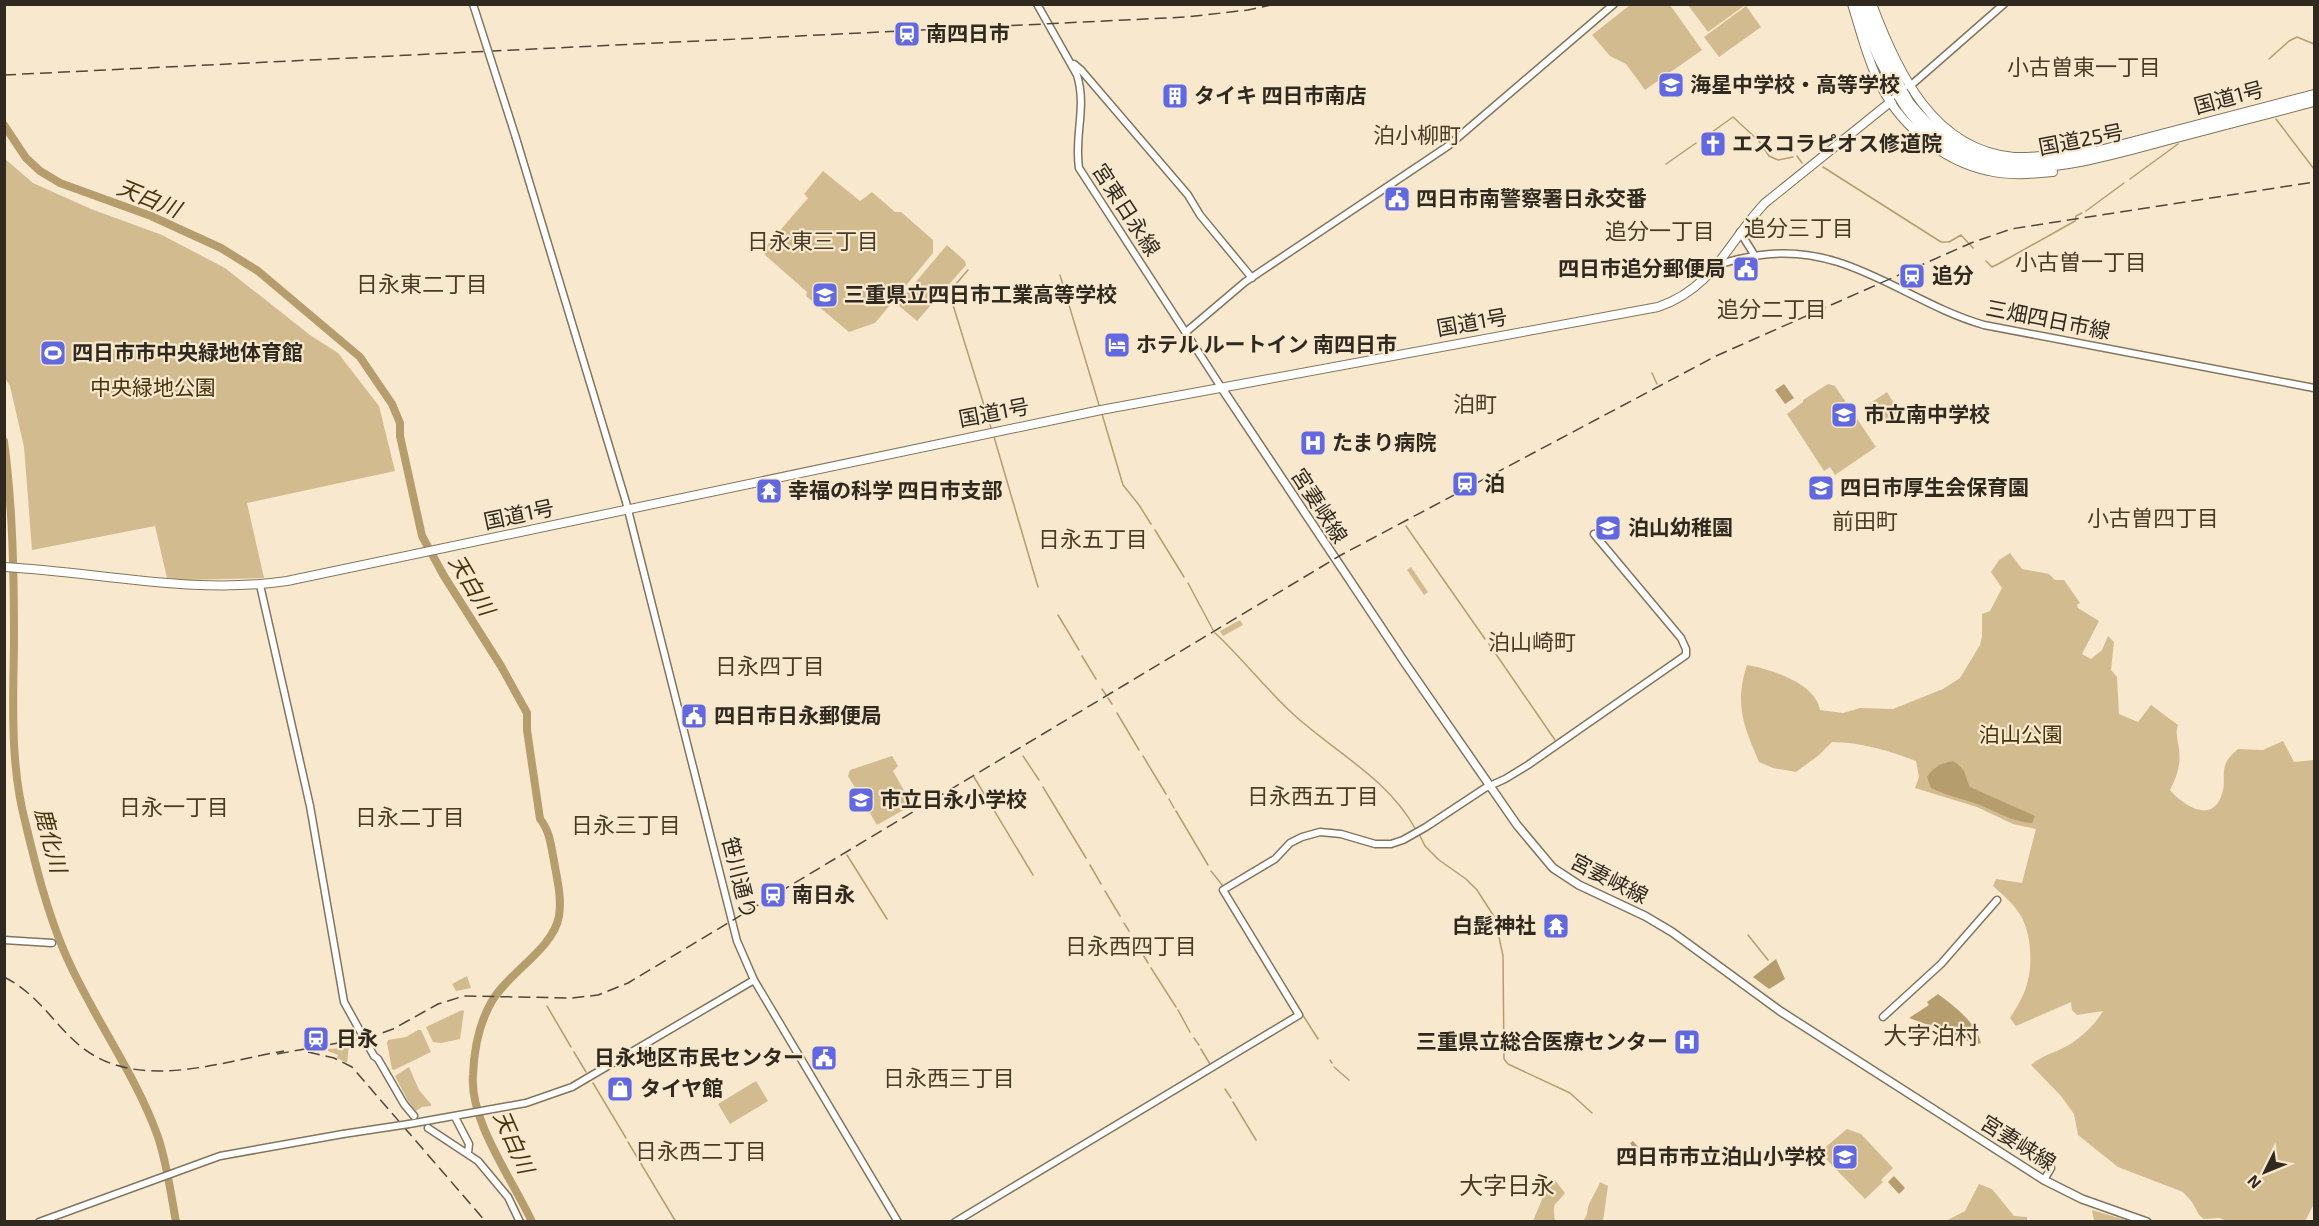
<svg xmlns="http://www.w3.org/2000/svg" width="2319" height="1226" font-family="'Exo 2','Noto Sans JP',sans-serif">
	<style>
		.green { fill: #d3bb90 }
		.water { fill: #b69d6e }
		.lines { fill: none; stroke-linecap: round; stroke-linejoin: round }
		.stream { stroke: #b69d6e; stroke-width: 1.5 }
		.river { stroke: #b69d6e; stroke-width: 8 }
		.secondary-casing { stroke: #82755e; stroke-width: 9 }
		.primary-casing { stroke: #82755e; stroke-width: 10 }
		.highway-casing { stroke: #82755e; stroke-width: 10 }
		.secondary { stroke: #fff; stroke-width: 6 }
		.primary { stroke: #fff; stroke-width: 7 }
		.highway { stroke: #fff; stroke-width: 8 }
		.rail { stroke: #4e473b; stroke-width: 1.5; stroke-dasharray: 12 6; stroke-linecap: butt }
		.secondary-bridge-casing { stroke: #82755e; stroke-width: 9; stroke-linecap: butt }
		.highway-bridge-casing { stroke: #82755e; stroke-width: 10; stroke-linecap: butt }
		.secondary-bridge { stroke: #fff; stroke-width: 6 }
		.highway-bridge { stroke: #fff; stroke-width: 8 }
		.labels { text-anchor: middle; stroke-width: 4.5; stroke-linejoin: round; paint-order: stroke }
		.poi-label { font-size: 21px; font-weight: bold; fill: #2f291f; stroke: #f7e8ce; text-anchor: start }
		.street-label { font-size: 21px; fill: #2f291f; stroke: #f7e8ce }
		.park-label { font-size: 21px; fill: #46330c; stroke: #f7e8ce }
		.neighbourhood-label { font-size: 22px; fill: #483c27; stroke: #f7e8ce }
		.water-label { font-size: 22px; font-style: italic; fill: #47340d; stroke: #f7e8ce }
		.quarter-label { font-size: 24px; fill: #483c27; stroke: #f7e8ce }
	</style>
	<rect width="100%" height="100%" fill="#f7e8ce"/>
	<path class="green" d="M1630,5H1670L1702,50L1645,90L1626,64L1610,56L1592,35Z
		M1745,5L1708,32L1688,5V4Z
		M1746,6L1761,27L1719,57L1704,37Z
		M4,158L33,183L91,209L162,235L225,268L310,335L338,353L379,406L395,471L247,503L264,578L183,580L167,578L155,526L32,550L24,447L10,386L5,378Z
		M823,171L860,201L872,192L895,212H901L933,240V253L875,323L849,332L806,296L807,292L765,255L764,249L808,198L804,194Z
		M947,245L965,261L966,265L917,321L897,304Z
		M1828,384L1835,386L1876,447L1835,475L1830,467L1824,471L1787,414L1803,402V400Z
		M1887,392L1899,412L1881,423L1869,404Z
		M2010,553L2022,569L2049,574L2055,580H2064L2080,603L2077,605L2078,608L2099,621L2082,654L2091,659L2102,650L2108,636L2114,642L2111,670L2117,677L2119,714L2138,722L2151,705L2178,725C2175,733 2178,740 2179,749C2181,764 2177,777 2170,790C2182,804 2210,824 2221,797C2229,776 2215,768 2238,749L2263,750L2283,741L2294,762L2314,760V1204L2305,1221L2230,1222L2219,1218L2204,1219L2199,1215L2192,1202L2183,1192L2118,1167L2078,1135L2074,1114L2061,1096L2031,1065C2041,1056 2054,1053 2065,1047C2080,1039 2095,1025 2103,1011L2077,1015L2072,1010L2071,1002L2016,1026L2010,1018C2015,1010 2020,1002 2024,993C2033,971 2033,938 2021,916C2014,904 2003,895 1993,886L1996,879L2022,883L2036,829L2013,824L1977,807L1915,788L1919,777L1916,761C1889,751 1861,742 1832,742L1819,755L1796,772L1773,768L1759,762C1744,727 1734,704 1747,665C1770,669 1816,683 1820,710L1843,713L1860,708L1893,709L1943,689L1960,678L1980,645L1982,637V614L1990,611L2002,588L1991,572L1999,560Z
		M1411,567L1428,592L1424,595L1407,570Z
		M1240,620L1243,625L1223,636L1220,631Z
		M892,756L898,766L893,771L910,801L905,805L907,808L877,825L848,776L850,770Z
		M467,976L471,988L456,991L452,984Z
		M462,1010L464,1011L460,1039L441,1043L433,1042L426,1027Z
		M418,1030H421L431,1052L394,1070L392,1069L387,1043L388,1040L406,1037Z
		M342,1044L349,1045L347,1063L337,1058L338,1055L328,1051V1049L342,1048Z
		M409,1067L419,1090L431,1104V1106L422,1107L416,1111L408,1101L395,1076Z
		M756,1081L768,1101L730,1124L718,1104Z
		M1847,1129L1861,1134L1893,1168L1881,1180L1883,1182L1865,1199L1826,1159L1828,1157L1822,1150Z
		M1555,1180L1565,1193C1555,1207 1552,1200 1555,1221H1533L1545,1192Z
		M1600,1182L1608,1186L1603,1221H1583C1587,1216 1587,1214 1588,1207C1590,1201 1597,1190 1600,1182Z
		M1979,1184L1992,1189L2014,1216L2027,1217V1221H1946L1965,1211Z
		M2092,1210L2129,1221H2094Z"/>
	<path class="water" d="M1784,384L1794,398L1785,404L1775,390Z
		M1953,761C1967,770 1964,774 1970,787L2035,816L2032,823C2012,822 1996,811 1977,804C1960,798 1948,796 1931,788L1927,777C1933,767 1942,763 1953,761Z
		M1776,959L1785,979L1769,989L1753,977Z
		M1938,994C1954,1006 1976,1022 1981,1043L1975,1045L1959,1036L1909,1018L1929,1005L1927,1002Z
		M1633,1141L1645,1155V1158L1637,1156L1635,1162L1625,1159L1628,1149L1632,1146L1630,1143Z
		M1894,1176L1905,1188L1899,1194L1888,1182Z"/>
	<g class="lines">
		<path class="stream" d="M2269,59L2289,41L2297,37L2314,44
			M2276,119L2314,169
			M1701,140L1733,117L1759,141L1769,156L1778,160L1793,157
			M1797,156L1802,163
			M1666,164L1696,143
			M1823,167L1941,242H1949L1961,235L1973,248
			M2130,179L2178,144
			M2086,211L2124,183
			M1986,261L1992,267L2000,263L2075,221L2076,216L2082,213
			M968,270L949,292L991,428
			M1060,275L1099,405
			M1652,373L1657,384
			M1102,414L1123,485L1139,505L1151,524
			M994,437L1038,587
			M1406,526L1485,639
			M1155,530L1184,577
			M1188,583L1213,630
			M1058,615L1079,650
			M1215,633C1242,658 1265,688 1292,713C1334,752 1388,778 1416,830
			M1489,644L1555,740
			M1082,656L1096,679
			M1102,689L1106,695
			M1108,698L1112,704
			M1117,713L1139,750
			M1023,756L1039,780
			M1143,756L1166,794
			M974,777L1033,875
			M1043,787L1086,858
			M1169,799L1174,808
			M1176,811L1208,865
			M1419,834L1425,846L1439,860L1466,879L1477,890L1495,918L1503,956L1504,1059L1508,1064L1570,1093L1592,1113
			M847,855L887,919
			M1090,865L1101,884
			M1211,871L1223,886
			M1105,891L1120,916
			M1124,923L1129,931
			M1748,935L1768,960
			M1133,938L1148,963
			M1151,968L1176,1007
			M1282,982L1318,1039
			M547,1006L571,1047
			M1178,1010L1190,1032
			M1194,1038L1199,1045
			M1201,1049L1210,1064
			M574,1052L586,1072
			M1330,1060L1332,1063
			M1334,1067L1349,1080
			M593,1083L626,1138
			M1225,1089L1231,1098
			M1233,1102L1256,1140
			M628,1142L676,1222"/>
		<path class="river" d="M4,125L26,158L40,171L60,183L151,216L221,248L258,271L360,357L392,404L400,423V436L422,536L444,576L501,666L527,713V730L540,819C550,831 551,846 554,861C557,879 562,898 559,916C554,948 508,973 492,1001C479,1023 474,1050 473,1075C469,1121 513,1180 532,1222
			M4,441C13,509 14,576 14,645C13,705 10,766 26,825C36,867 47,911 64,951C91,1015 135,1072 158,1137C167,1164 171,1194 176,1222"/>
		<defs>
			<path id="secondary" d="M1037,4L1077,75C1087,107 1074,136 1079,168L1221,387
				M1072,64H1074L1081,70L1188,195L1200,215L1252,278
				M1909,87L2004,4
				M516,138L626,502L737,941L754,980L898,1222
				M1740,232L1755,256
				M1717,266C1731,259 1745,258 1761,255C1848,243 1905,302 1984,325L2314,388
				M1186,332L1245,282L1448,146L1614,4
				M260,585L310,806L344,1002L374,1056L378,1059L404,1104L414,1116
				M4,940L52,943
				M1883,1017L1941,964L1997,900
				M455,1117L469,1144L468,1153
				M409,1124L526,1103L572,1087L754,980
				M428,1128L478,1161L508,1197L520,1222
				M2044,1180L2051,1168
				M39,1222L220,1156L343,1134
				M955,1222L1299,1015L1223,890L1275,859L1290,843L1302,837L1320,832L1341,834L1375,844H1391L1403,840L1426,827L1485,788L1505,779L1528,765L1686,655V649L1681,638L1594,534"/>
			<path id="primary" d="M1221,387L1405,663L1517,825L1553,868L1579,885L1645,916L1672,932L1780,1011L2044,1180L2082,1199L2147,1222"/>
			<path id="highway" d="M1852,4C1860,29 1866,55 1877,78C1897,123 1941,161 1989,171C2010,176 2031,174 2053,172
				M1858,4L1877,56L1898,96
				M1866,4L1880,44L1903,91
				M1872,4C1897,71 1933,150 2014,157C2040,158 2067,152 2092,147
				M1910,103C1955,159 2005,168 2073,157L2314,94
				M1905,107C1972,201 2077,164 2169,140C2217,127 2266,115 2314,102
				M4,567C98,572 194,595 287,581L1101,410L1658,307C1714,288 1727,243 1765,203L1909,87"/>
		</defs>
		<use href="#secondary" class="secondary-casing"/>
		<use href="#primary" class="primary-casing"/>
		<use href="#highway" class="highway-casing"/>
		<use href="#secondary" class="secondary"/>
		<use href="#primary" class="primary"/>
		<use href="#highway" class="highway"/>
		<path class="rail" d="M4,75L1186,17L1248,10L1276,4
			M4,977C38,994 52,1022 79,1045C136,1093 219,1062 284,1051
			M308,1052L334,1058L352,1067L486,1222
			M277,1054L371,1037L393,1029L438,1004L464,996L572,998L598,995L628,983L1341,555L1716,356L1971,243L2011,229L2314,182"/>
		<defs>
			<path id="secondary-bridge" d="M473,4L516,138
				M343,1134L409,1124"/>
			<path id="highway-bridge" d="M1903,91L1910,103
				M1898,96L1905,107"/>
		</defs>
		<use href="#secondary-bridge" class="secondary-bridge-casing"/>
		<use href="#highway-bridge" class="highway-bridge-casing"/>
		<use href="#secondary-bridge" class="secondary-bridge"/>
		<use href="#highway-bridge" class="highway-bridge"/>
	</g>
	<defs>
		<symbol id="station-square" viewBox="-11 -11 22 22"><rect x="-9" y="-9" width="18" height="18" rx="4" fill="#6168e0" stroke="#f7e8ce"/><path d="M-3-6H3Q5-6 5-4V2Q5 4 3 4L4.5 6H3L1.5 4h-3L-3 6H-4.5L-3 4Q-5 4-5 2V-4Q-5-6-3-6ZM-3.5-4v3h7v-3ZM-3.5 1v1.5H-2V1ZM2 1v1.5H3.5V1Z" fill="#fff"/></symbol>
		<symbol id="school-square" viewBox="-11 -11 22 22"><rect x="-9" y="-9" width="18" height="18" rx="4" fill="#6168e0" stroke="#f7e8ce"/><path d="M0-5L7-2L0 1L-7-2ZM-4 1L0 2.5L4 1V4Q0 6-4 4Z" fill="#fff"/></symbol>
		<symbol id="building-square" viewBox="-11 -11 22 22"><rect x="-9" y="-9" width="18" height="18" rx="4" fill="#6168e0" stroke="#f7e8ce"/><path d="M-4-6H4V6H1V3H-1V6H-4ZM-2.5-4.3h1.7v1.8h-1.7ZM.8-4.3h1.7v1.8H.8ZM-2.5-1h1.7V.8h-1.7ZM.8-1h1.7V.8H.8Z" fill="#fff"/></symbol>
		<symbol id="church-square" viewBox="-11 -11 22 22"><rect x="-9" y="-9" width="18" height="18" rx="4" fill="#6168e0" stroke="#f7e8ce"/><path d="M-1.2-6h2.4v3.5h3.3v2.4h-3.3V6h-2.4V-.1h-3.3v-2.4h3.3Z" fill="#fff"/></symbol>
		<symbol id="civic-square" viewBox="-11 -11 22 22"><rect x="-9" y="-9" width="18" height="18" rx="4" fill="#6168e0" stroke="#f7e8ce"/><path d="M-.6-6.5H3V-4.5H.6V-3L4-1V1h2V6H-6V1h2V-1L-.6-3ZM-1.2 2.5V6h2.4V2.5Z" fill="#fff"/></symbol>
		<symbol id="hotel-square" viewBox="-11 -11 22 22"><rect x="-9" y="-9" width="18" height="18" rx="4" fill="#6168e0" stroke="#f7e8ce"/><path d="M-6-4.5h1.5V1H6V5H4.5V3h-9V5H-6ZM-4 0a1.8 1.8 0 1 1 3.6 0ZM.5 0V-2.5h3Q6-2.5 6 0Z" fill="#fff"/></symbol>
		<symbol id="stadium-square" viewBox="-11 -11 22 22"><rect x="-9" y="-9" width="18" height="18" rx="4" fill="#6168e0" stroke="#f7e8ce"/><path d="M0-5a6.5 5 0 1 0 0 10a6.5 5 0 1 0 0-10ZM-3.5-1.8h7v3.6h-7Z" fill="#fff"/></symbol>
		<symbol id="hospital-square" viewBox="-11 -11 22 22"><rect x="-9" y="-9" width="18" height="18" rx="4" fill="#6168e0" stroke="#f7e8ce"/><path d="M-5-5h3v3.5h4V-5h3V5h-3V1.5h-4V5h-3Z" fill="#fff"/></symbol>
		<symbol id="temple-square" viewBox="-11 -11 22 22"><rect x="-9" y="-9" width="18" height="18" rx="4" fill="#6168e0" stroke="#f7e8ce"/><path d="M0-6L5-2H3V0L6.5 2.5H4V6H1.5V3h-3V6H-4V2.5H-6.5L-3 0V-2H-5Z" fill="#fff"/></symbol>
		<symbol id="shop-square" viewBox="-11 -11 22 22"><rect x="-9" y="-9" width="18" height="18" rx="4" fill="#6168e0" stroke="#f7e8ce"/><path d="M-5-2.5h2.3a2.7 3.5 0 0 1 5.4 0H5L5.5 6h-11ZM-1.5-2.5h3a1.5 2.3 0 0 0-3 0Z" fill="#fff"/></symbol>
	</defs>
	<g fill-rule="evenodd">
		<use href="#station-square" x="892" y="19" width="30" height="30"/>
		<use href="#school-square" x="1656" y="70" width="30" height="30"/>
		<use href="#building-square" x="1160" y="81" width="30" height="30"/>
		<use href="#church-square" x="1698" y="129" width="30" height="30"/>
		<use href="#civic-square" x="1382" y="184" width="30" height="30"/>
		<use href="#civic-square" x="1731" y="254" width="30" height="30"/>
		<use href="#station-square" x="1897" y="261" width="30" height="30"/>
		<use href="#school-square" x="810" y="280" width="30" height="30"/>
		<use href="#hotel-square" x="1102" y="330" width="30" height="30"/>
		<use href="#stadium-square" x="38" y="338" width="30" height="30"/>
		<use href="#school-square" x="1829" y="400" width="30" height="30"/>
		<use href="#hospital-square" x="1298" y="428" width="30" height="30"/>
		<use href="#station-square" x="1450" y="469" width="30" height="30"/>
		<use href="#school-square" x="1806" y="473" width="30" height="30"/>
		<use href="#temple-square" x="754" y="476" width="30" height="30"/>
		<use href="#school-square" x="1593" y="513" width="30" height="30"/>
		<use href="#civic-square" x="679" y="701" width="30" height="30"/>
		<use href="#school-square" x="846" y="785" width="30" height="30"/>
		<use href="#station-square" x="758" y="880" width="30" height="30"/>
		<use href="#temple-square" x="1541" y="911" width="30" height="30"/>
		<use href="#station-square" x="301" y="1024" width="30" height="30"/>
		<use href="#hospital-square" x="1672" y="1027" width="30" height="30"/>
		<use href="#civic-square" x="809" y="1043" width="30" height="30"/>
		<use href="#shop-square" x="605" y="1074" width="30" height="30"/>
		<use href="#school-square" x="1830" y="1142" width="30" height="30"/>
	</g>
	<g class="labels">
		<g class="poi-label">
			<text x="926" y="41">南四日市</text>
			<text x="1690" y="92">海星中学校・高等学校</text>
			<text x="1194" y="103">タイキ 四日市南店</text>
			<text x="1732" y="151">エスコラピオス修道院</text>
			<text x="1416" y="206">四日市南警察署日永交番</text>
			<text x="1726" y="276" text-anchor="end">四日市追分郵便局</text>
			<text x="1932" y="283">追分</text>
			<text x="844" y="302">三重県立四日市工業高等学校</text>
			<text x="1136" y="352">ホテル ルートイン 南四日市</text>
			<text x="72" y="360">四日市市中央緑地体育館</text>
			<text x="1864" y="422">市立南中学校</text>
			<text x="1332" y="450">たまり病院</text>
			<text x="1484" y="491">泊</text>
			<text x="1840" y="495">四日市厚生会保育園</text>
			<text x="788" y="498">幸福の科学 四日市支部</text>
			<text x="1628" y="535">泊山幼稚園</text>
			<text x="714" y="723">四日市日永郵便局</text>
			<text x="880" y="807">市立日永小学校</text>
			<text x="792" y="902">南日永</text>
			<text x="1536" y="933" text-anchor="end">白髭神社</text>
			<text x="336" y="1046">日永</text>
			<text x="1668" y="1049" text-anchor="end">三重県立総合医療センター</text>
			<text x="804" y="1065" text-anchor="end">日永地区市民センター</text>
			<text x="640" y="1096">タイヤ館</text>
			<text x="1826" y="1164" text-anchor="end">四日市市立泊山小学校</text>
		</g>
		<g class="street-label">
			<text transform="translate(2229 98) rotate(-15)" y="7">国道1号</text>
			<text transform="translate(2081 140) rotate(-11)" y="7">国道25号</text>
			<text transform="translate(1126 210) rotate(57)" y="7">宮東日永線</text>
			<text transform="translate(2048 320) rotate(11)" y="7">三畑四日市線</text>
			<text transform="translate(1472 323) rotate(-10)" y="7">国道1号</text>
			<text transform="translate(994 413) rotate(-11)" y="7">国道1号</text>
			<text transform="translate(1319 506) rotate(57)" y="7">宮妻峡線</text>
			<text transform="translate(519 515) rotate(-12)" y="7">国道1号</text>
			<text transform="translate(739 878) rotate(76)" y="7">笹川通り</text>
			<text transform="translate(1609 879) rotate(27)" y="7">宮妻峡線</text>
			<text transform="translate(2018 1143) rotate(32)" y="7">宮妻峡線</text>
		</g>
		<g class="park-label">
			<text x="153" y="395">中央緑地公園</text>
			<text x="2021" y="742">泊山公園</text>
		</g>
		<g class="neighbourhood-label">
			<text x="2084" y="75">小古曽東一丁目</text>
			<text x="1417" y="143">泊小柳町</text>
			<text x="1799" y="236">追分三丁目</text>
			<text x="1660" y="239">追分一丁目</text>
			<text x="813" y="249">日永東三丁目</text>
			<text x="2081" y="270">小古曽一丁目</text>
			<text x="422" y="292">日永東二丁目</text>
			<text x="1772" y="317">追分二丁目</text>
			<text x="1475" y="412">泊町</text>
			<text x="2153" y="526">小古曽四丁目</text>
			<text x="1865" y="529">前田町</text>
			<text x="1093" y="547">日永五丁目</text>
			<text x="1532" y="650">泊山崎町</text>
			<text x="770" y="674">日永四丁目</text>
			<text x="1313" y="804">日永西五丁目</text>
			<text x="174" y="815">日永一丁目</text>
			<text x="410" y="825">日永二丁目</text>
			<text x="626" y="833">日永三丁目</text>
			<text x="1131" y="954">日永西四丁目</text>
			<text x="949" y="1086">日永西三丁目</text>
			<text x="701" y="1159">日永西二丁目</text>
		</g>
		<g class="water-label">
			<text transform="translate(149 198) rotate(22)" y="8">天白川</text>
			<text transform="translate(472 585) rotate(59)" y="8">天白川</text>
			<text transform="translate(51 840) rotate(75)" y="8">鹿化川</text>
			<text transform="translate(514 1142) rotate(66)" y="8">天白川</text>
		</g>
		<g class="quarter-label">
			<text x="1931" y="1044">大字泊村</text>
			<text x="1507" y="1194">大字日永</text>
		</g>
	</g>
	<rect width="2319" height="1226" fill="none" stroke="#2f291f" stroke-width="12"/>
	<g transform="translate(2265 1172) rotate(227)" stroke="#f7e8ce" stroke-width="4.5" paint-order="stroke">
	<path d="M0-4.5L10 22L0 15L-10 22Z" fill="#2f291f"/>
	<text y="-9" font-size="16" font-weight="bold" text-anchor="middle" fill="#2f291f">N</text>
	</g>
</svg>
